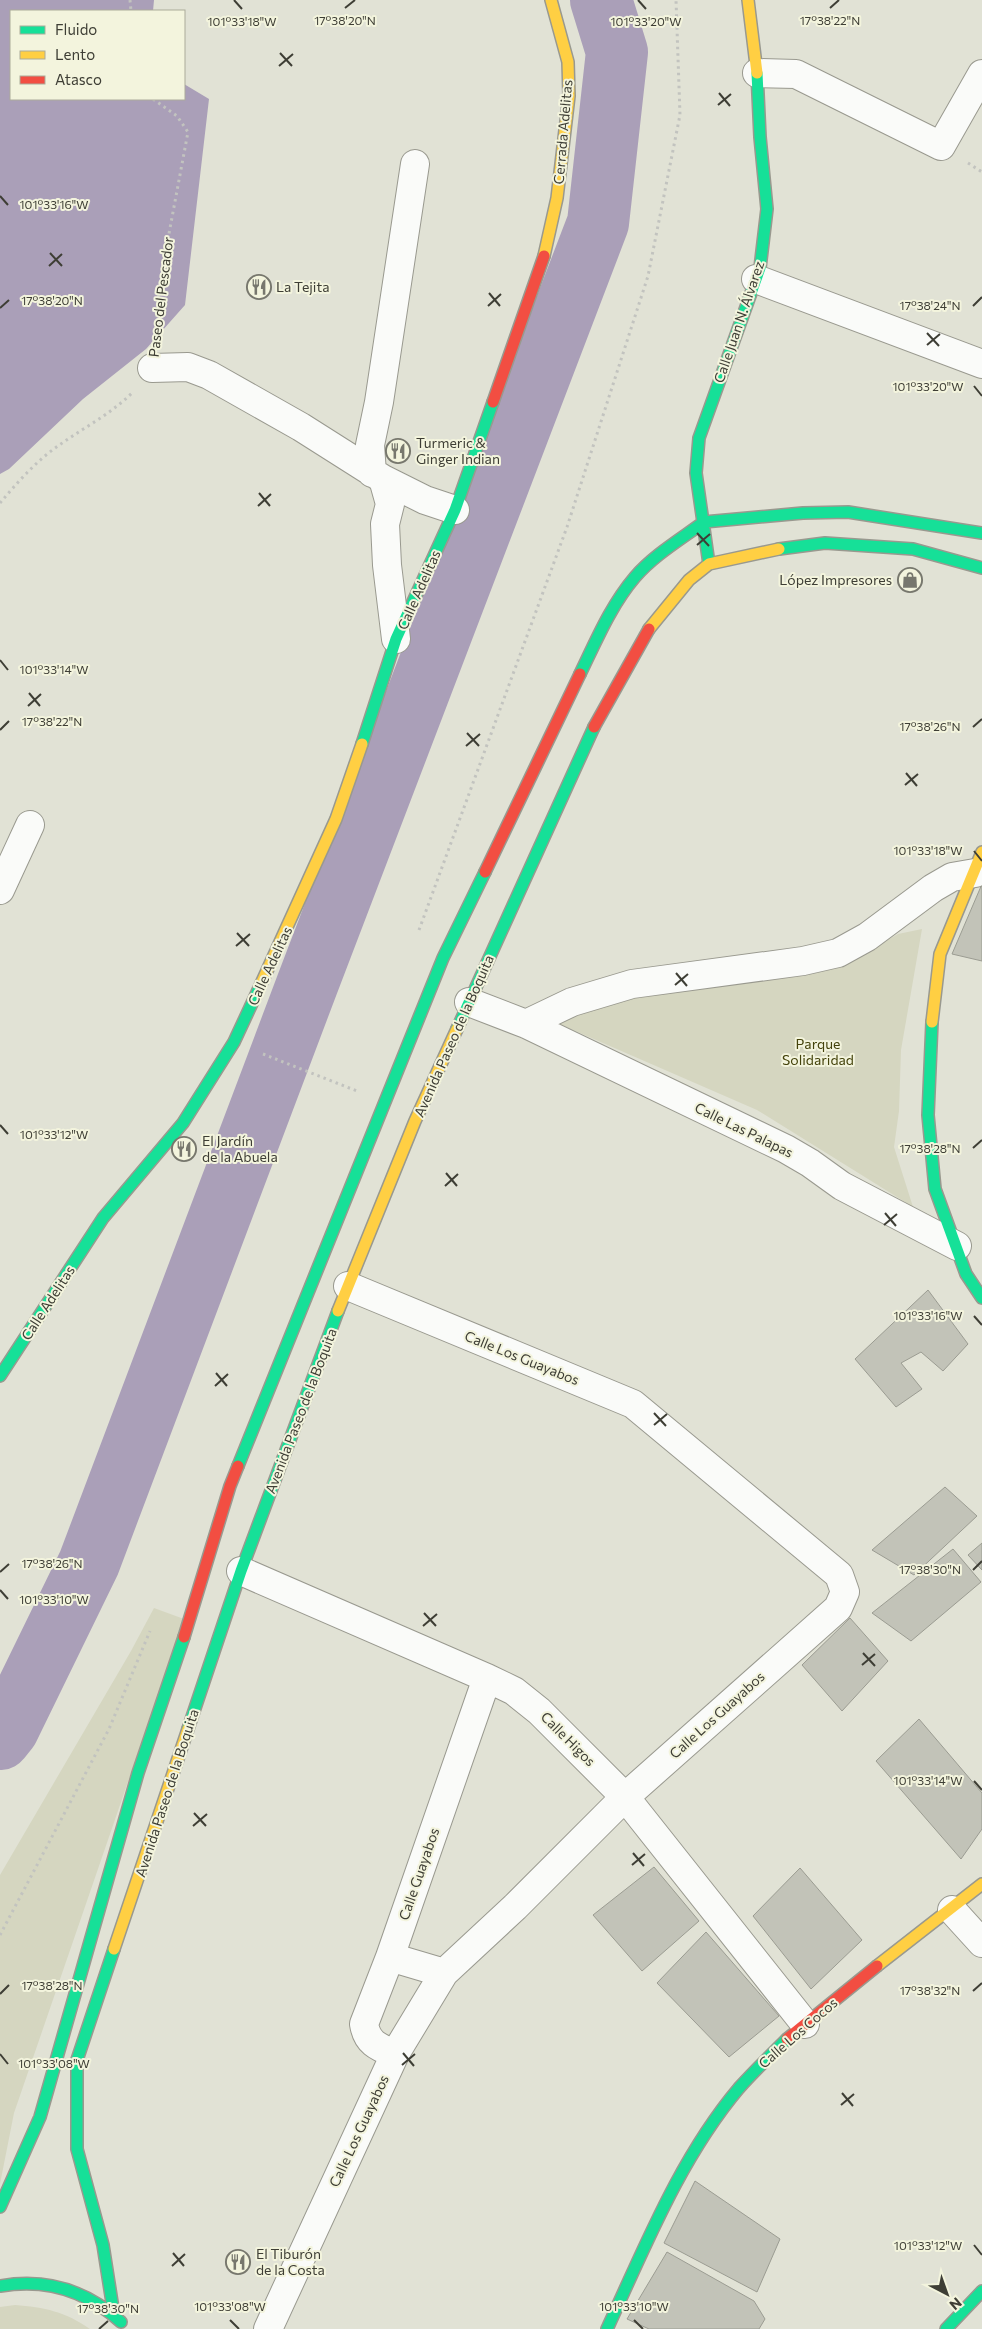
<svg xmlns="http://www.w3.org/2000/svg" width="982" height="2329" font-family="Commissioner,sans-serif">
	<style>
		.green { fill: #d5d6c0 }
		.water { fill: #aa9fb8 }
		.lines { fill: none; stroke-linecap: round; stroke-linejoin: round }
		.river { stroke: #aa9fb8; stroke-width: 62 }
		.building { fill: #c2c3b8; stroke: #9b9c92 }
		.street-casing { stroke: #99998f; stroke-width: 30 }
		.fast-casing { stroke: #99998f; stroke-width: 14 }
		.slow-casing { stroke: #99998f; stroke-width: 14 }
		.jam-casing { stroke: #99998f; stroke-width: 14 }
		.path { stroke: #c2c3bf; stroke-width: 3; stroke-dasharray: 2.5 4; stroke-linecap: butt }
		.street { stroke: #fafbf9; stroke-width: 28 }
		.fast { stroke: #16e098; stroke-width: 11 }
		.slow { stroke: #ffcf43; stroke-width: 11 }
		.jam { stroke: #f24e42; stroke-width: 11 }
		.ticks { fill: none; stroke: #3e3e35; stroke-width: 2 }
		.labels { text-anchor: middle; stroke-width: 4; stroke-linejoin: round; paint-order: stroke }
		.street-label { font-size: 14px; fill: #3e3e35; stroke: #f3f4dd }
		.poi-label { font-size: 14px; fill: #3e3e35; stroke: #f3f4dd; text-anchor: start }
		.park-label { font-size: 14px; fill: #44430b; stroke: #f3f4dd }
		.ticks-label { font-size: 12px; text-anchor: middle; fill: #3e3e35; stroke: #f3f4dd; stroke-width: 4; stroke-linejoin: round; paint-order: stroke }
	</style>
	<rect width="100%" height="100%" fill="#e1e2d5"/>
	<path class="green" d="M922,929L901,1050L899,1111L894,1147L913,1207L757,1110L557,1023L657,987L865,953L898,934Z
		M154,1608L184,1619L14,2113L0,2184V1875L131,1651Z
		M15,2305C44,2307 66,2312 90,2329H0V2307Z"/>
	<path class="water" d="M0,0H154L153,11H11V99H184V84L209,99L185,305L146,349L83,399L9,469L0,474Z"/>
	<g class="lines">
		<path class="river" d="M0,1739L8,1729L89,1563L307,985L598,223L617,52L601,0"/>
	</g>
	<path class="building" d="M982,884V961L952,954Z
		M928,1290L968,1344L943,1371L921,1352L901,1363L922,1389L896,1407L855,1359Z
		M945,1487L977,1516L914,1575L872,1550Z
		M982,1543V1570L968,1555Z
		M953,1549L981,1582L911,1641L872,1613Z
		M850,1618L888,1661L842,1711L802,1665Z
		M919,1719L982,1793V1829L961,1859L876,1761Z
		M654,1867L699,1921L642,1971L593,1915Z
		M800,1868L862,1940L811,1989L753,1916Z
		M706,1932L779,2016L729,2057L657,1983Z
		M695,2181L780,2239L757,2292L664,2243Z
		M667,2252L754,2301L765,2319L759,2329H649L627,2319Z"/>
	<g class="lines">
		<defs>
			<path id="street" d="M757,73L796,74L941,146L982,74
				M756,279L982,364
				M152,368L188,367L209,375L301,427L383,479L425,500L455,510
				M372,473L370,445L379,402L415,164
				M383,479L390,504L385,524L387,565L396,639
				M0,890L30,825
				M469,1002L526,1024L786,1149L810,1163L842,1186L957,1246
				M526,1024L572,1002L632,984L803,961L838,953L867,937L933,888L952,877L975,873
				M241,1571L487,1678L514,1691L539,1711L625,1797L805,2024
				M952,1910L982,1943
				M390,1957L444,1973
				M395,2054C378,2047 367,2043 364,2024L390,1957L487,1678
				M268,2329L395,2054L444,1973L515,1907L625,1797L838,1608L845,1592L839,1575L633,1404L348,1286"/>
			<path id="fast" d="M704,522L803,513L848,512L982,533
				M779,549L825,543L913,549L982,568
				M709,564L696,473L699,438L760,268L767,209L760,137L757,73
				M580,674C596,641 611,605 635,577C654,555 681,539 704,522
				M362,744L396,639L455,510L493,402
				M932,1022L928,1115L935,1189L966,1274L982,1298
				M457,1029L594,727
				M0,1376L103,1218L183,1123L234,1042L261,984
				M238,1466L443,958L485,872
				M188,1729L241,1571L338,1311
				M0,2207L40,2117L138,1773L184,1637
				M0,2286C46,2278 86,2290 121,2322
				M114,2315L103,2245L77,2149V2060L114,1949
				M607,2329C645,2247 680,2158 739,2088C754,2071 771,2055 787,2039
				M946,2329L982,2291"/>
			<path id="slow" d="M748,0L757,73
				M544,256L557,198L569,96L568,62L551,0
				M649,629L689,580L709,564L779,549
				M261,984L336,819L362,744
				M932,1022L940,954L982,852
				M338,1311L415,1121L457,1029
				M114,1949L188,1729
				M877,1966L982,1884"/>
			<path id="jam" d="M493,402L544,256
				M594,727L649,629
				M485,872L580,674
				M184,1637L230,1486L238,1466
				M787,2039L877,1966"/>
		</defs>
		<use href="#street" class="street-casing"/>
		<use href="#fast" class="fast-casing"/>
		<use href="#slow" class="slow-casing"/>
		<use href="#jam" class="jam-casing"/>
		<path class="path" d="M130,0L131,11
			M153,99L177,116L188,132L159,287L155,338
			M968,163L982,172
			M0,503C17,483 36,461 58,446C83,428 111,414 133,392
			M419,930L567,527L648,276L680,115L676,0
			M263,1054L357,1091
			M0,1935L109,1729L150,1631"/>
		<use href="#street" class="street"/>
		<use href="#fast" class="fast"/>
		<use href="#slow" class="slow"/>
		<use href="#jam" class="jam"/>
	</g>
	<path class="ticks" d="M234,0L242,9M638,0L646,9M345,8L355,0M830,8L839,0M280,53L292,66M279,66L293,54M719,93L730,106M718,105L731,94M0,196L8,205M50,253L62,266M49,266L62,254M489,293L500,306M488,306L501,294M973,306L982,297M0,308L9,300M927,333L939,346M927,345L940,334M974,386L982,396M259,493L270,506M258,506L271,494M697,533L709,546M697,545L710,534M0,660L8,670M29,693L40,706M28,706L41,694M973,727L982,719M0,730L9,721M467,733L479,746M466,746L480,734M906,773L917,786M905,785L918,774M974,851L982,861M237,933L249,946M236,946L250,934M676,973L687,986M675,985L688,974M0,1125L8,1134M973,1148L982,1140M446,1173L457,1186M445,1186L458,1174M885,1213L896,1226M884,1225L897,1214M974,1316L982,1325M216,1373L227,1386M215,1386L228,1374M654,1413L666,1426M654,1425L667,1414M973,1570L982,1561M0,1572L9,1564M0,1590L8,1599M424,1613L436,1626M423,1626L437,1614M863,1653L875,1666M862,1665L875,1654M974,1781L982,1790M194,1813L206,1826M193,1826L207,1814M633,1853L644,1866M632,1865L645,1854M973,1991L982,1983M0,1994L9,1985M403,2053L414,2066M0,2054L8,2064M402,2065L415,2054M842,2093L853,2106M841,2105L854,2094M974,2245L982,2255M173,2253L184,2266M172,2266L185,2254M230,2320L239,2329M634,2320L643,2329M99,2329L108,2321"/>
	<defs>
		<symbol id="restaurant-ring" viewBox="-11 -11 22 22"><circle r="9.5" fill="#f3f4dd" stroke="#77776d" stroke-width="1.5"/><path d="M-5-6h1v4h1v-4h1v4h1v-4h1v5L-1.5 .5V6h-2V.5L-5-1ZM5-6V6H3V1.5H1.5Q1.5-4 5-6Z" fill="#77776d"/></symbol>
		<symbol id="shop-ring" viewBox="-11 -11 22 22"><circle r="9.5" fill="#f3f4dd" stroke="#77776d" stroke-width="1.5"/><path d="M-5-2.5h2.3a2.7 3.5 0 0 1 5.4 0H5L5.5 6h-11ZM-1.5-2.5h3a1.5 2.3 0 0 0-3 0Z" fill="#77776d"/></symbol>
	</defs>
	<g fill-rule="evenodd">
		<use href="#restaurant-ring" x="245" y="273" width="28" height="28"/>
		<use href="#restaurant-ring" x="384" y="437" width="28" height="28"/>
		<use href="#shop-ring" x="896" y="566" width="28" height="28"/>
		<use href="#restaurant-ring" x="170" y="1135" width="28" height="28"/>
		<use href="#restaurant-ring" x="224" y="2248" width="28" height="28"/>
	</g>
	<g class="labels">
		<g class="street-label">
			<text transform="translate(563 132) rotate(-85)" y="5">Cerrada Adelitas</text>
			<text transform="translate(161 297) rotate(-83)" y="5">Paseo del Pescador</text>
			<text transform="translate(739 322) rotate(-71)" y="5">Calle Juan N. Álvarez</text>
			<text transform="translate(419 590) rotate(-66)" y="5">Calle Adelitas</text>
			<text transform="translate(270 966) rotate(-65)" y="5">Calle Adelitas</text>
			<text transform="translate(454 1036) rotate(-66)" y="5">Avenida Paseo de la Boquita</text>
			<text transform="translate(744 1130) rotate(26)" y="5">Calle Las Palapas</text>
			<text transform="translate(48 1303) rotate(-57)" y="5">Calle Adelitas</text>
			<text transform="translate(522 1358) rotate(22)" y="5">Calle Los Guayabos</text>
			<text transform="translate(301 1411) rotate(-69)" y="5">Avenida Paseo de la Boquita</text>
			<text transform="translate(717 1715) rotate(-42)" y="5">Calle Los Guayabos</text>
			<text transform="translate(568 1739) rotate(45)" y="5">Calle Higos</text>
			<text transform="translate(167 1793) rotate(-72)" y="5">Avenida Paseo de la Boquita</text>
			<text transform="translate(419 1874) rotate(-71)" y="5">Calle Guayabos</text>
			<text transform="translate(798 2033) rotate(-41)" y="5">Calle Los Cocos</text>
			<text transform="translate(359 2131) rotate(-65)" y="5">Calle Los Guayabos</text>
		</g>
		<g class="poi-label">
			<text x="276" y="292">La Tejita</text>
			<text x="416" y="448">Turmeric &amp;<tspan x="416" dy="16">Ginger Indian</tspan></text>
			<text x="892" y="585" text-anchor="end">López Impresores</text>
			<text x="202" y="1146">El Jardín<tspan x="202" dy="16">de la Abuela</tspan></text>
			<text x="256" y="2259">El Tiburón<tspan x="256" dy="16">de la Costa</tspan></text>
		</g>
		<g class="park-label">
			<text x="818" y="1049">Parque<tspan x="818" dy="16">Solidaridad</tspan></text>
		</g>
	</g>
	<g class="ticks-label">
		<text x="345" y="25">17°38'20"N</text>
		<text x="830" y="25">17°38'22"N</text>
		<text x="242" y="26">101°33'18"W</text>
		<text x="646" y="26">101°33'20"W</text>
		<text x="54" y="209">101°33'16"W</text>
		<text x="52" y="305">17°38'20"N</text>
		<text x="930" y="310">17°38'24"N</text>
		<text x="928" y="391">101°33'20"W</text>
		<text x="54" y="674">101°33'14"W</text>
		<text x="52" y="726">17°38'22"N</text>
		<text x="930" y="731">17°38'26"N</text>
		<text x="928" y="855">101°33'18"W</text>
		<text x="54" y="1139">101°33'12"W</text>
		<text x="930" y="1153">17°38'28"N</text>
		<text x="928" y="1320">101°33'16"W</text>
		<text x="52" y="1568">17°38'26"N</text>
		<text x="930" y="1574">17°38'30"N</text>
		<text x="54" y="1604">101°33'10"W</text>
		<text x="928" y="1785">101°33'14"W</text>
		<text x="52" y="1990">17°38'28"N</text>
		<text x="930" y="1995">17°38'32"N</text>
		<text x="54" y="2068">101°33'08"W</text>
		<text x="928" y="2250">101°33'12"W</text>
		<text x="230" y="2311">101°33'08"W</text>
		<text x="634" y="2311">101°33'10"W</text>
		<text x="108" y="2313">17°38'30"N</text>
	</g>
	<rect x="10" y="10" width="175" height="90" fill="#f3f4dd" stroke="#abab9a"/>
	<rect x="20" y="26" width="25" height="8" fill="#16e098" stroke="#abab9a"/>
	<text x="55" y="35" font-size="15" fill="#3e3e35">Fluido</text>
	<rect x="20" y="51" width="25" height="8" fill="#ffcf43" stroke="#abab9a"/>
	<text x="55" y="60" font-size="15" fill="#3e3e35">Lento</text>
	<rect x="20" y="76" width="25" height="8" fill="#f24e42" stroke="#abab9a"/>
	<text x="55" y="85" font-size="15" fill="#3e3e35">Atasco</text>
	<g transform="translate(947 2294) rotate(139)" stroke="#f3f4dd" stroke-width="4" paint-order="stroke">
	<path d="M0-4L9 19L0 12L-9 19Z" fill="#3e3e35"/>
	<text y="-8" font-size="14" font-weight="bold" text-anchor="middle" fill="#3e3e35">N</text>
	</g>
</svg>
